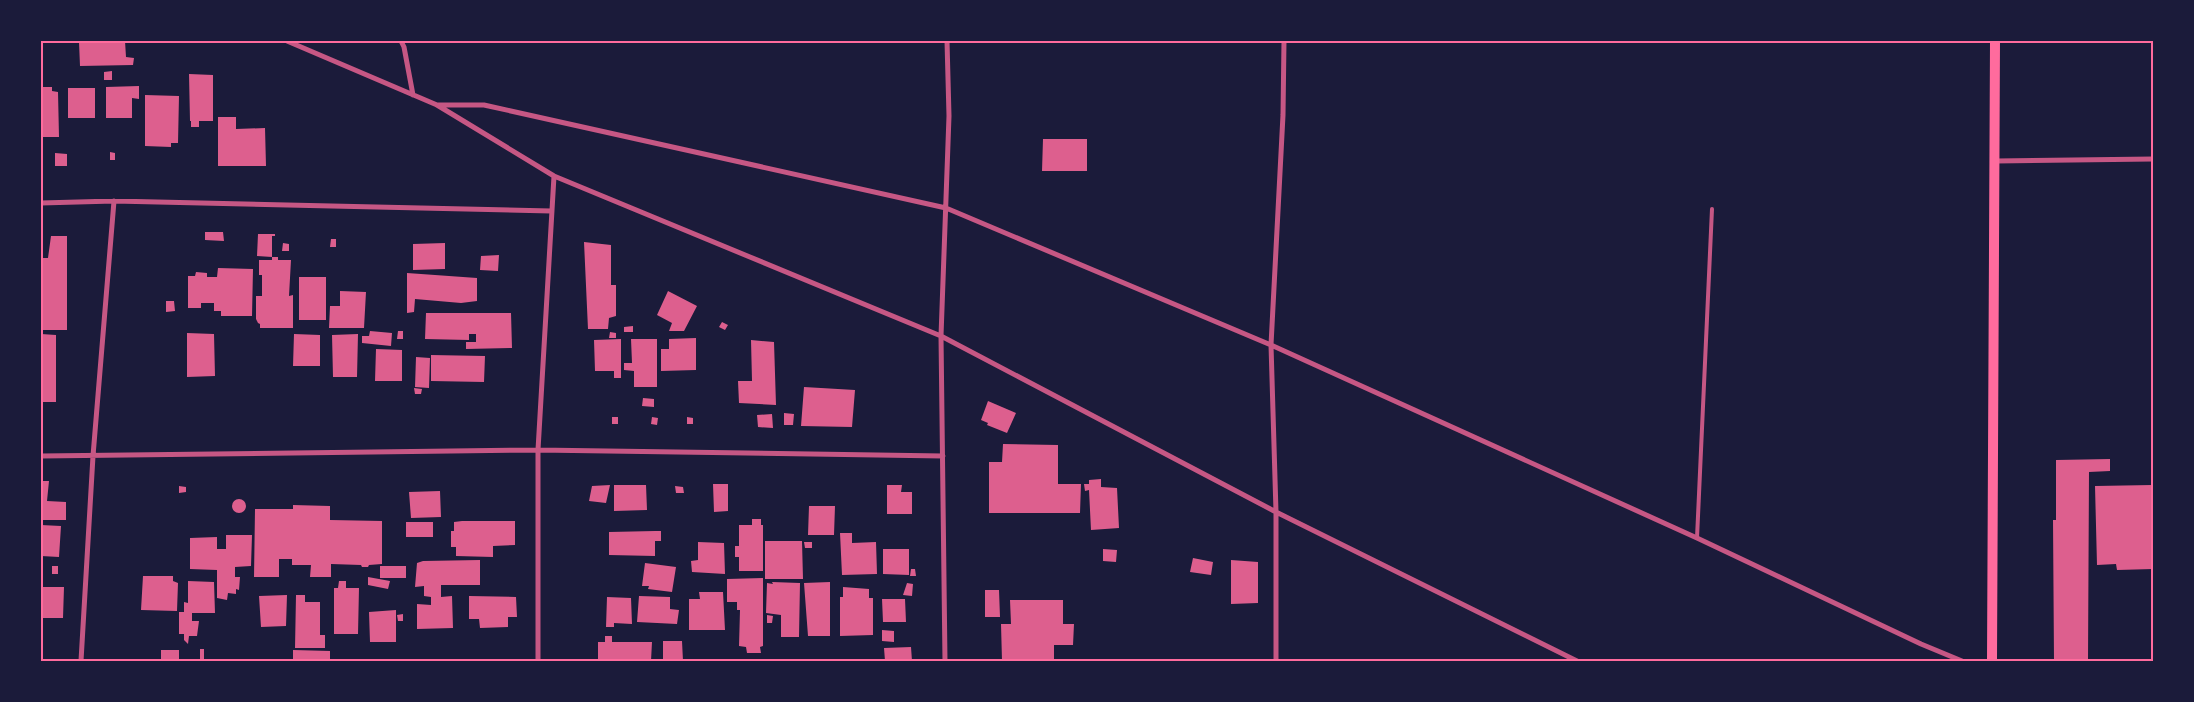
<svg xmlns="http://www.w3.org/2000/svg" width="2194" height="702" font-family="Literata,serif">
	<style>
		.building { fill: #dd5f8e }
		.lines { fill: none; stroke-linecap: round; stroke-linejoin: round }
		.service { stroke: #c65784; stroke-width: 4 }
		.minor { stroke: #c65784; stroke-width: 5 }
		.secondary { stroke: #ff6b9d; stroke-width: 10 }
		.neatline { fill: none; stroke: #ff6b9d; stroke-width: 2 }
	</style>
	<rect width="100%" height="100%" fill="#1b1b3a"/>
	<path class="building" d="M125,41L126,57L134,58L133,65L80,66L79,42Z
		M112,71V80H104V72Z
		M189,74L213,75V121H199V127H191V121H190Z
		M139,86V99L132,98V118H106V87Z
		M41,87H52V91L58,92L59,137H41Z
		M68,88H95V118H68Z
		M145,95L179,96L178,143H171V147L145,146Z
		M218,117H236V129L265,128L266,166H218Z
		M1043,139H1087V171H1042Z
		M110,152L115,153V160H110Z
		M55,153L67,154V166H55Z
		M205,232H223L224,241L205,240Z
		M258,234H275V236H272V257L257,256Z
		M51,236H67V330H41V258H48Z
		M331,239H336V247H330Z
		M584,242L611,245V285H616V316L609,318L608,329H588Z
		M283,243L289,244V251H282Z
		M445,243V269L413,270V244Z
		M499,255L498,271L480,270L481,256Z
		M272,257H278V260H291L289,296L293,295V328H260V324L258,323L256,319V296H262V275H259V260H272Z
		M218,268L253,269L252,316H221V311H214V303H201V308H188V276H195L196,272L207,273V277H217Z
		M407,273L477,278V301L461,303L415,299L414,312L407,313Z
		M299,277H326V320H299Z
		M340,291L366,292L364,328H329L330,306H340Z
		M668,291L697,306L684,331H669L672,323L657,315Z
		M166,301H174L175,311L166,312Z
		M426,313H511L512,348L466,349V342H476V334H469V340L425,339Z
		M722,322L728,325L725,330L719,327Z
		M633,326V332H624V327Z
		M370,331L392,333L391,346L362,343V336H369Z
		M398,331H403V339H397Z
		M610,332L616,333V338H609Z
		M187,333L214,334L215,376L187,377Z
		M41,334L56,335V402H41Z
		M294,334L320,335V366H293Z
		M358,334L357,377H333L332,335Z
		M696,338V370L661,371V349H669V339Z
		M621,339V378H614V371H595L594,340Z
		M631,339H657V387H634V371L624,370V363H632Z
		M751,340L774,342L776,405L739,403L738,381H752Z
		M376,349L402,350V381H375Z
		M431,355L485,356L484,382L431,381Z
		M416,357L430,358L429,388L415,387Z
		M804,387L855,390L852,427L801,426Z
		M414,388L422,389L421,394H415Z
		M643,398L654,399V407L642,406Z
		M988,401L1016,413L1007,433L987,425L988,423L981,420Z
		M784,413L794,414L793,425H784Z
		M772,414L773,428L758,427L757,415Z
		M612,417H618V424H612Z
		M652,417L658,418L657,425L651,424Z
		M687,417L693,418V424H687Z
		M1003,444L1058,445V484H1081L1080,513H989V462H1002Z
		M2110,459V471L2089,472L2088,661H2054L2053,520H2056V460Z
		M1101,479V487L1117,488L1119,528L1091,530L1089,490L1085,491L1084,484H1089V480Z
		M41,481H49L47,501L66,502V520H41Z
		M713,484H728V511L714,512Z
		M610,485L606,503L589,501L592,486Z
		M614,485H646L647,510L614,511Z
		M887,485H902L901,492H912V514H887Z
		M2152,485L2153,569L2117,570L2116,564L2097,565L2095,486Z
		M179,486L186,487V492L179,493Z
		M675,486L683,487L684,493H676Z
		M440,491L441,517L411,518L409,492Z
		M232 506a7 7 0 1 1 14 0a7 7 0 1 1-14 0Z
		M293,505L330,506V520L382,521V564L369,565L368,567H362L361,565L331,564V577H310L311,565H292V559H279V577H254L255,509H293Z
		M809,506H835L834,535H808Z
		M752,519H761V525H763V571H739V557H735V546H739V525H752Z
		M462,521H515V545L493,546V557L456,556V547H451V531H454V522Z
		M406,522H433V537H406Z
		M41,525L61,526L59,557L41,556Z
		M655,531H661V541H655V556L609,555V532Z
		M840,533H852V543L876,542L877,574L842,575Z
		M226,535H252L251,566L235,567V577H240L239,590L236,589V594L228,593L227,600L217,598V570L190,569V538L217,537V549H226Z
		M765,541H802L803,579H765Z
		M698,542L724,543L725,574L692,572L691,561L698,560Z
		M804,542H812V548H805Z
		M883,549H909V575L883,574Z
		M1103,549L1117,550L1116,562L1103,561Z
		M1193,558L1213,562L1211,575L1190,572Z
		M480,560V585H441V597L452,596L453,628L417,629V604L431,605V597L424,596V586L415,587L417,563L423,561Z
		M1231,560L1258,562V603L1231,604Z
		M645,563L676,567L672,592L648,589L649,586H642Z
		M52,566H58V574H52Z
		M380,566H406V578H380Z
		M911,569H915L916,576H910Z
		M143,576H173V581L178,583L177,611L141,610Z
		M368,577L390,581L388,589L368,585Z
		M763,578V646L760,647L761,653H747L746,647L739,646L740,610H737V602H727V579Z
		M188,581L214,582L215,613H192V621H199L197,636H189L188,644L184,640V634H179V612H184V602L188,603Z
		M339,581H346V588H359L358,634H334V588H338Z
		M772,582L800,583L799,637H781V615L766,613L767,583L773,584Z
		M830,582V636H808L804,583Z
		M907,583L913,584L912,596L903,595Z
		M41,587H64L63,618H41Z
		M843,587L869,589V598H873V635L840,636V597H843Z
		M985,590H999L1000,617H985Z
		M699,592H723L725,630H689V599H700Z
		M287,595L286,626L261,627L259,596Z
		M296,595H305V602H320V635H325V648H295Z
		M469,596L516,597L517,617H508V627L480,628L479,619H469Z
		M639,596L670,597V609L679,610L677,624L637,622Z
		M607,597L631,598L632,624L614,623V627H606Z
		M882,599H905L906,622H883Z
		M1010,600H1063V624H1074L1073,645H1054V661H1002L1001,624H1011Z
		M396,610V642H370L369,612Z
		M403,614V621H398L397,615Z
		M767,615L773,616L772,623H767Z
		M882,630L894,631V642L882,641Z
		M605,636H612V642H652L651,661H598V642H605Z
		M663,641H682L683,661H663Z
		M911,647L912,661H885L884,648Z
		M200,649H204V661H200Z
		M161,650H179V661H161Z
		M293,650L330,651V661H293Z"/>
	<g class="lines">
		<path class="service" d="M1697,538L1712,209"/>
		<path class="minor" d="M287,41L437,105L554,176L941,336L1276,512L1577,661
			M401,41L404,47L413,95
			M437,105H484L946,208L1271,345L1697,538L1921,644L1962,661
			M1996,161L2153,159
			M41,203L114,201L551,211
			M41,456L538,450L943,456
			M81,661L93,456L114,201
			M538,661V450L554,176
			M945,661L941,336L949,116L947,41
			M1276,661V512L1271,345L1283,115L1284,41"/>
		<path class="secondary" d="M1992,661L1995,41"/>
	</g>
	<rect width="2194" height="702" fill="none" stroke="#1b1b3a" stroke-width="85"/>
	<rect x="42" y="42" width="2110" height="618" class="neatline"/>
</svg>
